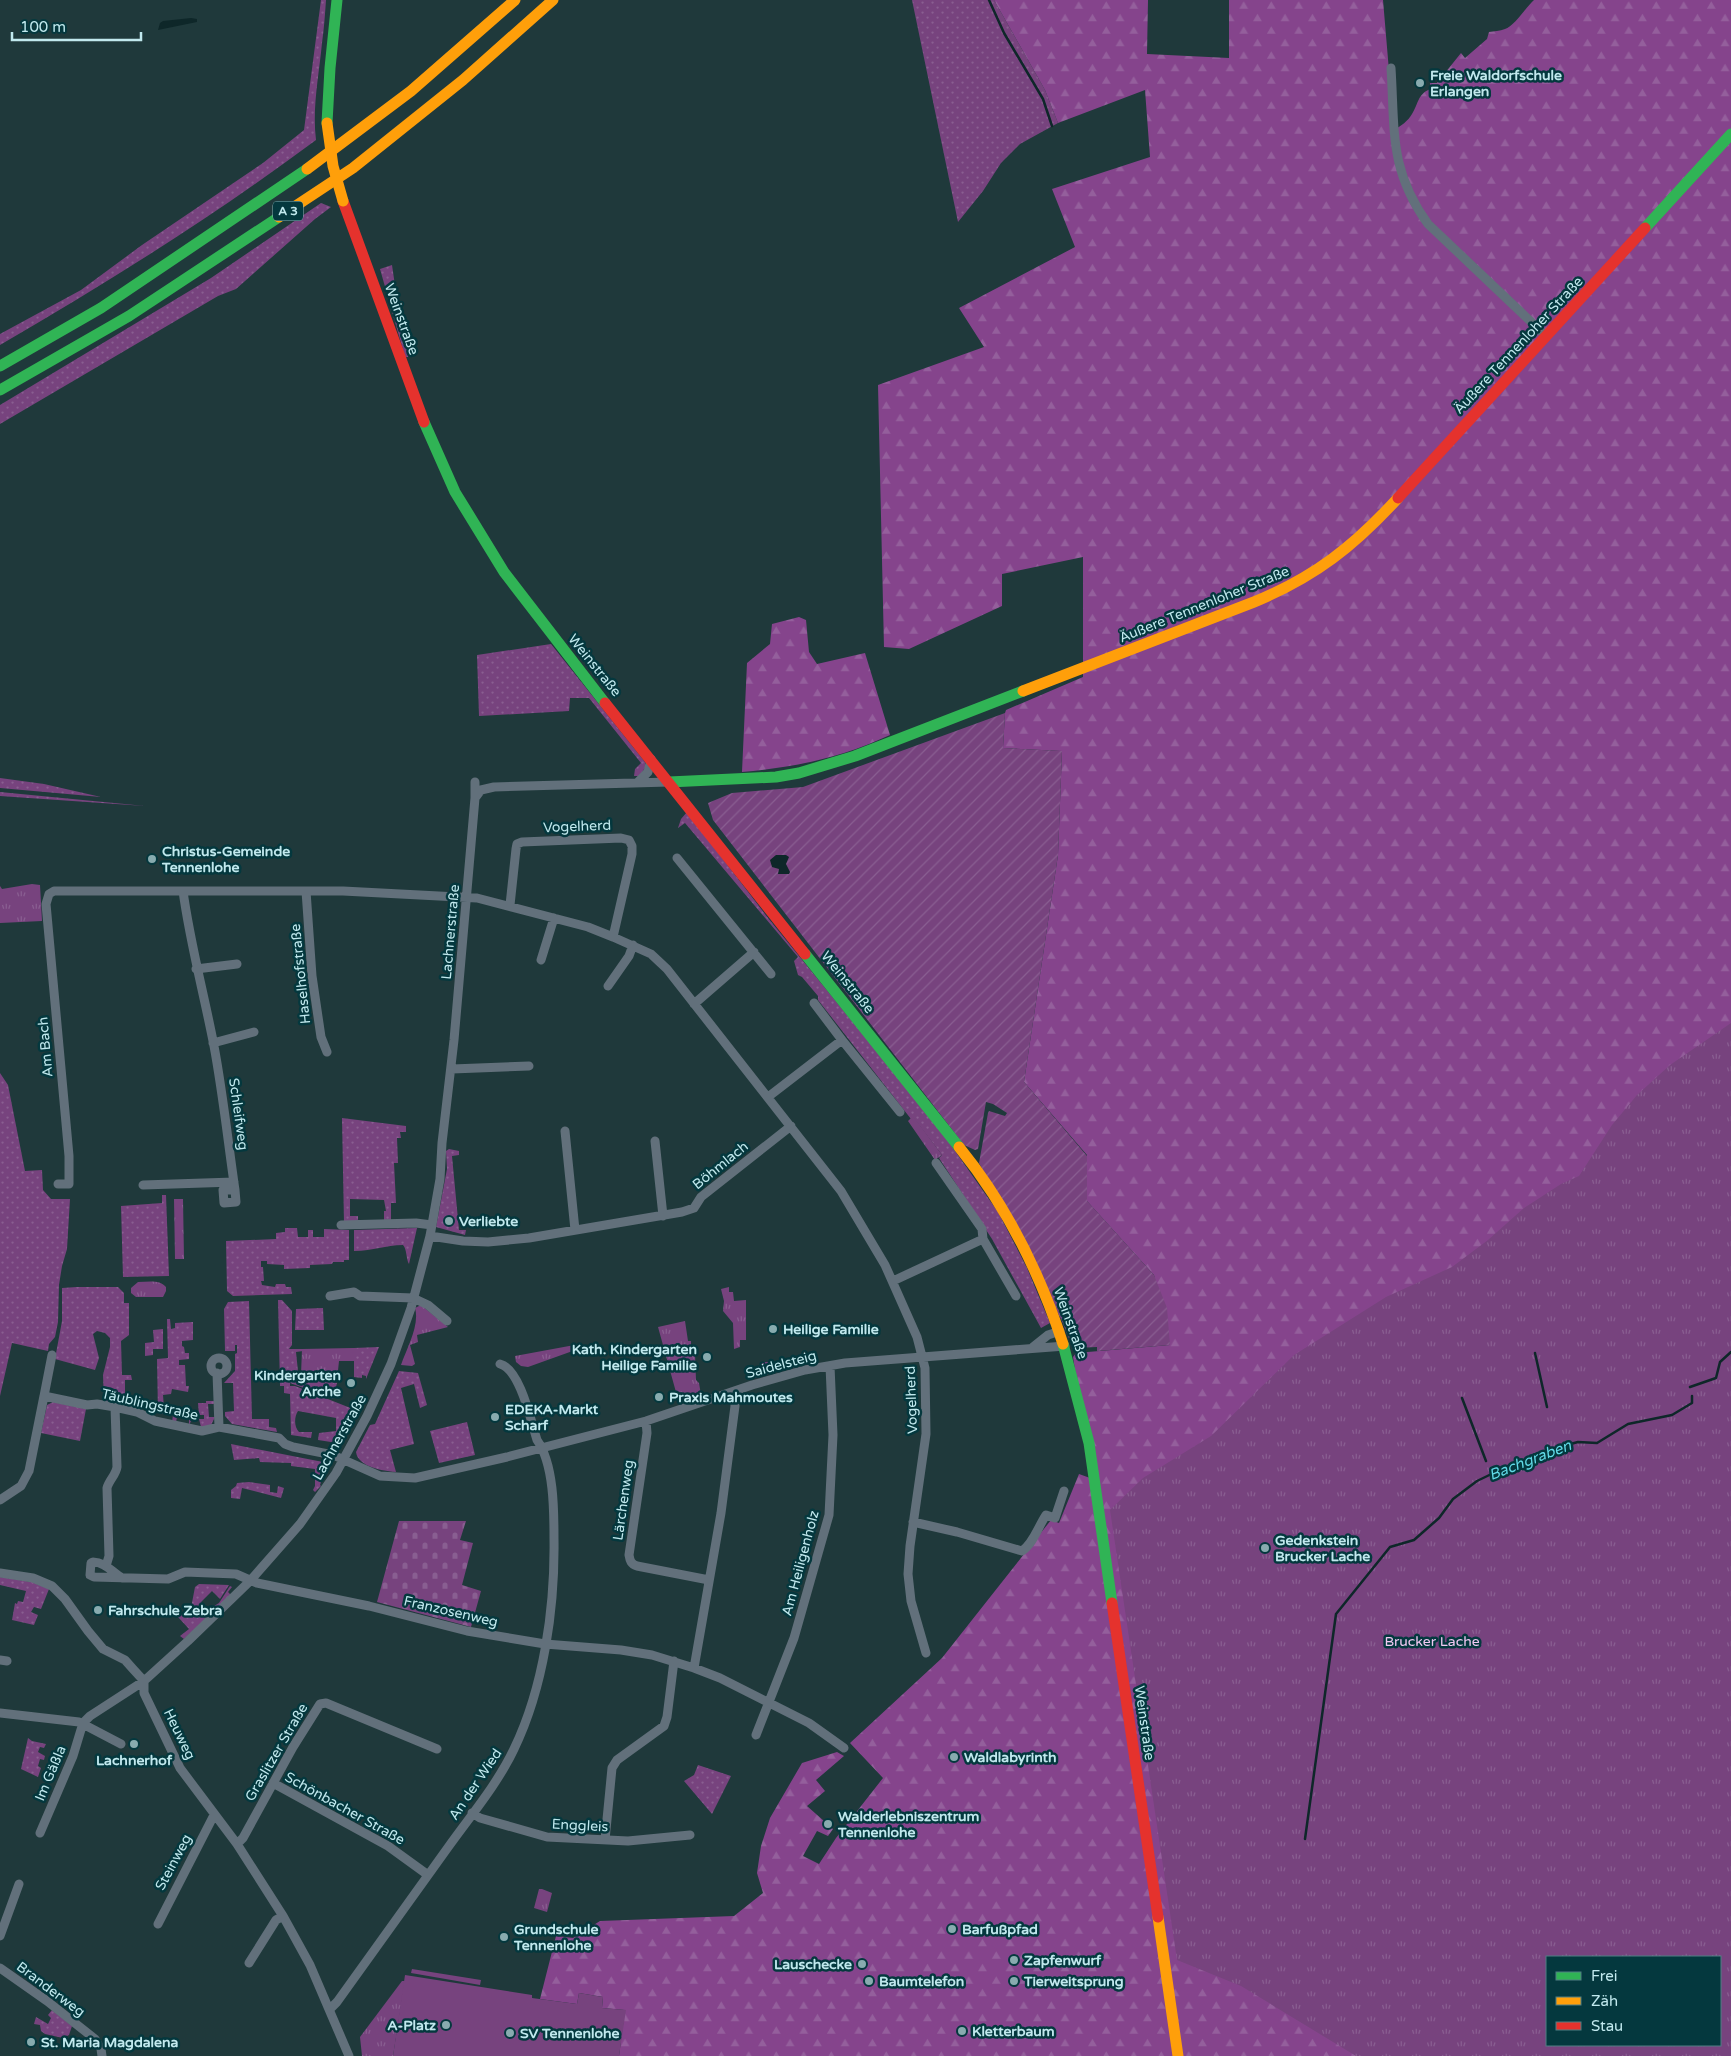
<svg xmlns="http://www.w3.org/2000/svg" width="1731" height="2056" font-family="'Varela Round',sans-serif">
	<style>
		.grass { fill: url(#grass-dots) }
		.forest { fill: url(#forest-firs); fill-rule: evenodd }
		.cemetery { fill: url(#cemetery-stones) }
		.park { fill: url(#park-tufts); fill-rule: evenodd }
		.garden { fill: url(#garden-furrows) }
		.pitch { fill: #77437e }
		.water { fill: #0e2729 }
		.lines { fill: none; stroke-linecap: round; stroke-linejoin: round }
		.stream { stroke: #0e2729; stroke-width: 2.5 }
		.street { stroke: #62707b; stroke-width: 9 }
		.fast { stroke: #30b455; stroke-width: 11 }
		.slow { stroke: #ff9f0a; stroke-width: 11 }
		.jam { stroke: #e5322d; stroke-width: 11 }
		.slow-bridge { stroke: #ff9f0a; stroke-width: 11 }
		.poi-dot { fill: #88abaf; stroke: #04383e; stroke-width: 2 }
		.labels { text-anchor: middle; stroke-width: 5; stroke-linejoin: round; paint-order: stroke }
		.shield { fill: #04383e; stroke: #88b4b9; stroke-width: 1 }
		.shield-label { font-size: 12px; font-weight: bold; fill: #c1e9ee }
		.poi-label { font-size: 14px; font-weight: bold; fill: #c1e9ee; stroke: #04383e; text-anchor: start }
		.street-label { font-size: 14px; fill: #c1e9ee; stroke: #04383e }
		.park-label { font-size: 14px; fill: #f2c9f3; stroke: #04383e }
		.water-label { font-size: 15px; font-style: italic; fill: #61dae7; stroke: #04383e }
	</style>
	<defs>
		<pattern id="grass-dots" width="8" height="8" patternUnits="userSpaceOnUse" patternTransform="scale(1.25)"><rect width="8" height="8" fill="#77437e"/><path d="M2 2h.1M6 6h.1" fill="none" stroke="#895e91" stroke-width="1.8" stroke-linecap="round"/></pattern>
		<pattern id="forest-firs" width="22" height="20" patternUnits="userSpaceOnUse" patternTransform="scale(1.25)"><rect width="22" height="20" fill="#85448c"/><path d="M5 1l3.5 6h-7zM16 11l3.5 6h-7z" fill="#945f9c"/></pattern>
		<pattern id="cemetery-stones" width="16" height="16" patternUnits="userSpaceOnUse" patternTransform="scale(1.25)"><rect width="16" height="16" fill="#77437e"/><path d="M2 7V4a2 2 0 0 1 4 0v3zM10 15v-3a2 2 0 0 1 4 0v3z" fill="#895e91"/></pattern>
		<pattern id="park-tufts" width="24" height="20" patternUnits="userSpaceOnUse" patternTransform="scale(1.25)"><rect width="24" height="20" fill="#77437e"/><path d="M3 7l-1-3M5 7V3M7 7l1-3M15 17l-1-3M17 17v-4M19 17l1-3" fill="none" stroke="#895e91"/></pattern>
		<pattern id="garden-furrows" width="10" height="10" patternUnits="userSpaceOnUse" patternTransform="scale(1.25)"><rect width="10" height="10" fill="#77437e"/><path d="M-1 1l2-2M0 10L10 0M9 11l2-2" fill="none" stroke="#895e91"/></pattern>
	</defs>
	<rect width="100%" height="100%" fill="#1f393b"/>
	<path class="grass" d="M321,0H326C325,14 324,29 322,43C319,75 312,108 316,140C215,215 109,282 0,345V334L81,290L142,245L263,163L304,130Z
		M912,0H994L1045,90L1058,123L1020,144L1001,163L983,191L958,222Z
		M321,203L331,207L315,219L236,289L218,296L0,424V405L211,278Z
		M392,265L400,320L410,351L408,357H405L380,269Z
		M551,644L645,762V768L639,776H634L635,769L641,763L589,698H570L569,711L479,716L477,655Z
		M0,778L44,784L101,797L0,788Z
		M0,792L145,806L0,796Z
		M687,812L768,918L936,1124L998,1212L1027,1268L1050,1323L1041,1328L992,1239L939,1158L942,1155L913,1117L911,1119L818,1000V996L802,977L798,975L794,961L798,957L685,823L678,828L681,819Z
		M0,1073L8,1085L25,1171L42,1170L43,1190L51,1199H70L67,1249L62,1266L59,1285L58,1322L55,1337L49,1344L48,1351L12,1343L0,1396Z
		M342,1118L406,1126V1132H400L401,1138H397L398,1163H394L396,1203H391V1221L384,1222V1211H386L384,1200L350,1199V1216H358V1223H344Z
		M449,1149L459,1151V1155L452,1156L459,1230H466L465,1235L436,1227L447,1169L446,1151Z
		M162,1195H166L169,1276L123,1277L121,1206L162,1203Z
		M285,1228H297L298,1237H308V1230H313V1237H324V1229L349,1230V1260H344V1262H333L332,1264L310,1265V1268L284,1269V1265L267,1264V1261H261V1267H263L264,1281H261L262,1285L275,1287L276,1284H285L286,1287H291L292,1294L233,1296L227,1291L226,1241L276,1239V1233L285,1232Z
		M417,1228L409,1264C406,1259 407,1249 403,1245C385,1245 374,1251 354,1251V1230Z
		M77,1287H118L124,1293V1303H129V1335L121,1341L122,1375H131L132,1380H125V1403H133L135,1408L104,1401L103,1375L110,1347V1338L105,1333L97,1331L93,1334L99,1358L95,1370L55,1359L62,1321V1288Z
		M278,1300H282L292,1311V1345L289,1349H302L303,1351L296,1352L299,1381L302,1384L301,1387L290,1383V1386H295L353,1409L339,1439L331,1442L318,1440L319,1433L336,1431V1418L298,1411C294,1417 294,1427 299,1432H312L311,1438L291,1435L290,1394L284,1393V1386H280Z
		M249,1301L252,1419H269V1427L276,1428L277,1432L232,1424L225,1416V1412L234,1411L233,1383H224L235,1371V1354L237,1353V1345H235V1351H225L224,1309L228,1302Z
		M323,1308L324,1330H295L296,1309Z
		M167,1319H170L171,1329L175,1328V1323L193,1322V1340L182,1341V1346L184,1347L185,1353H189V1359L179,1360V1365H185L186,1386H189L188,1392L172,1389L171,1394L163,1395L164,1408H170L171,1412H191L192,1419L189,1425V1418L177,1416L176,1423L172,1422L173,1415L158,1413L157,1359L168,1358Z
		M163,1329V1349H153V1355L145,1356V1343L154,1342L153,1330Z
		M379,1347L366,1379V1376L362,1375V1378L354,1377V1348Z
		M763,1362H772L773,1367L795,1364V1367L754,1378L753,1370L762,1369Z
		M399,1371L418,1373L427,1405L420,1408L414,1384L401,1388L414,1444L390,1450L396,1472C383,1471 358,1467 356,1452L370,1425L375,1424Z
		M206,1401H215V1404H208L209,1417H215L210,1427H201L199,1419H204V1415H199L198,1403H206Z
		M53,1402L86,1409L80,1441L41,1433L47,1405Z
		M467,1422L475,1455L439,1463L430,1431Z
		M231,1444L323,1462L326,1468L320,1485L321,1486L315,1492L313,1490L315,1486V1469L291,1466V1463L260,1462L259,1458L234,1460Z
		M249,1482L270,1485V1492L277,1493L278,1486L284,1488L281,1498L242,1488L240,1499L231,1498V1490L236,1486L237,1483Z
		M0,1577L32,1582L49,1589L41,1609L34,1607L31,1612L38,1615L34,1625L12,1620L15,1603L17,1604L18,1601L23,1602L26,1591L0,1585Z
		M199,1584L229,1585L220,1599L212,1591L201,1602L206,1611L219,1603L230,1586L232,1587L228,1592L231,1595L184,1639L180,1636L189,1629L178,1617L191,1608L195,1587Z
		M28,1738L32,1741L46,1744L44,1748L40,1747L38,1752L45,1756L44,1760L40,1759L38,1766L41,1768L38,1777L21,1769Z
		M698,1765L731,1776L712,1814L684,1781L694,1775Z
		M52,2010L72,2026L69,2035L63,2038L45,2034L41,2031L40,2025L34,2024L36,2017L48,2024L51,2018L48,2015Z"/>
	<path class="forest" d="M994,0H1148L1147,54L1229,58V0H1383L1394,130C1401,126 1408,121 1412,114C1419,103 1417,95 1430,89V83H1437L1461,53L1465,58L1487,39L1489,32C1494,31 1500,31 1505,29C1514,27 1526,7 1534,0H1731V2056H1183L1073,1357L1076,1353L1170,1345L1154,1275L1086,1200L1087,1155L1024,1082L1058,855L1062,751L1003,748L1005,713L1006,710L1083,677V557L1002,574V606L909,649L884,647L878,385L984,347L959,308L1075,247L1052,189L1150,157L1145,90L1058,123L1045,90ZM1547,1957H1720V2045H1547Z
		M799,617L806,620L809,652L817,664L865,653L890,735C840,758 796,767 742,772L747,663L770,644L772,624Z
		M1079,1474L1090,1478L1174,2056H619L625,2010L602,2008L603,1997L579,1993L577,2004L540,1999L556,1936L573,1938L600,1921L734,1916L763,1893L757,1873L761,1846L770,1818L802,1763L837,1752L844,1756L816,1780L825,1791L807,1806L833,1829L828,1836L817,1831L803,1856L819,1864L836,1838L883,1778L850,1743L942,1658L1051,1520L1059,1523Z"/>
	<path class="cemetery" d="M399,1521H466L460,1540L473,1543L462,1585L481,1591L471,1627L377,1602Z"/>
	<path class="park" d="M32,884L40,885L42,921L0,923V886L2,889Z
		M1731,1023V2056H1356L1241,1986L1177,1960L1110,1510L1143,1478L1211,1436L1294,1355L1386,1297L1452,1267L1488,1240L1524,1208L1561,1184L1579,1176L1612,1125L1637,1095L1670,1065ZM1720,1957V2045H1547V1957Z
		M913,1116L942,1155L935,1160L908,1121Z
		M174,1199H183L184,1259H175Z
		M138,1282C148,1282 159,1279 166,1287V1291L163,1297H136L131,1293V1288Z
		M729,1287V1292H733L734,1301L746,1300V1340H740V1347L734,1349L733,1323L723,1311L724,1301L721,1289Z
		M421,1305L448,1327L417,1335L418,1342L410,1345L415,1364L412,1366L401,1365C407,1348 420,1325 415,1308Z
		M685,1321L688,1341H691V1355H695L696,1380L699,1383L701,1395L679,1403L658,1327Z
		M580,1344L581,1348L528,1367L521,1366L516,1362L515,1356Z
		M354,1348V1361H339L337,1380L301,1375L302,1349Z
		M309,1378L337,1383L333,1399L301,1387L302,1384L308,1383Z
		M539,1889H542L552,1893L547,1912L534,1908Z
		M402,1981H405L393,2056H362L360,2037Z"/>
	<path class="garden" d="M1005,713L1003,748L1062,751L1058,855L1024,1082L1087,1156V1201L1154,1275L1167,1308L1170,1345L1097,1351V1347L1074,1348L1072,1346L1062,1321L979,1163L988,1113L989,1111L1005,1116L1007,1113L993,1104L986,1102L978,1149L975,1150L964,1145L713,820L708,803L732,793L803,787Z"/>
	<path class="pitch" d="M412,1969L481,1980L480,1985L411,1973Z
		M405,1975L532,1995V1998L577,2004L579,1993L603,1997L602,2008L626,2010L619,2056H393Z"/>
	<path class="water" d="M191,18L197,19V22L158,30L160,23L163,21Z
		M776,855H786L789,857L786,864L790,872L789,874H778L779,869L772,867L770,860Z"/>
	<g class="lines">
		<path class="stream" d="M989,0L1004,33L1043,99L1052,126
			M1535,1353L1547,1407
			M1690,1387L1716,1378L1720,1362L1731,1352
			M1462,1398L1486,1461
			M1305,1839L1336,1614L1390,1547L1414,1540L1439,1518L1453,1499L1477,1481L1510,1465L1527,1464L1559,1447L1578,1442L1597,1443L1628,1424L1672,1415L1692,1403V1396"/>
		<path class="street" d="M1391,68C1395,131 1389,170 1428,224L1546,336
			M637,783L648,772L651,759
			M475,798L481,790L494,787L669,782
			M677,858L771,974
			M183,891C190,943 204,994 214,1046C223,1094 228,1142 235,1190L236,1202L224,1203L223,1190H235
			M306,891L312,976L321,1037L327,1052
			M510,905L516,849L517,844L522,842L621,838L629,840L632,846V854L613,937
			M541,960L554,918
			M196,969L237,964
			M608,986L629,956L633,945
			M814,1003L842,1040
			M694,1004L754,952
			M213,1043L254,1032
			M452,1069L529,1066
			M768,1097L842,1040L900,1112
			M565,1131L575,1230
			M655,1141L663,1216
			M58,1184H69V1156L46,904L49,894L54,891H343L477,898L588,927L613,937L651,954L667,969L841,1191L885,1265L917,1337L925,1368L926,1434L910,1546L908,1574L911,1601L926,1653
			M143,1185L234,1182
			M341,1225L416,1223L432,1225
			M430,1236L463,1241L488,1242L529,1238L682,1212L694,1208L701,1197L791,1126
			M983,1239L1016,1296
			M893,1281L983,1239L982,1229L936,1163
			M330,1296L354,1292L360,1296L413,1298L428,1305L447,1321
			M1033,1347L1048,1335L1060,1331
			M211 1366a8 8 0 1 1 16 0a8 8 0 1 1-16 0Z
			M217,1373L219,1427
			M44,1396L52,1355
			M646,1421L647,1433L629,1555C630,1561 631,1564 637,1566L709,1580
			M0,1500L21,1486L29,1471L44,1396L87,1405L97,1404L115,1407L137,1412L155,1421L202,1431L219,1427L279,1438L285,1444L293,1447L333,1455L380,1476L415,1478L507,1457L646,1421L752,1385L805,1370L845,1363L1065,1346
			M913,1522L957,1532L1022,1551C1033,1544 1038,1527 1046,1515L1055,1518L1064,1491
			M106,1566L109,1556L107,1488C109,1480 116,1475 117,1467L115,1407
			M0,1573L33,1578L52,1586L65,1599L88,1631L103,1649L125,1660L133,1669L144,1681V1693L180,1768L237,1844L283,1916L310,1965L349,2056
			M122,1578C112,1572 105,1562 93,1562L91,1563L90,1575L94,1577L168,1579L185,1572L236,1574L257,1583L369,1606L467,1631L545,1644L621,1650L652,1655L694,1668L720,1678L809,1723L844,1748
			M0,1660L7,1661
			M694,1668L721,1513L735,1406L734,1392
			M0,1713L79,1722L121,1744
			M756,1735L794,1638L829,1515L833,1435L830,1366
			M273,1783L388,1846L428,1875
			M472,1813L480,1818L547,1837L628,1841L690,1835
			M40,1833L73,1756L83,1723L90,1716L144,1681L188,1641L250,1581L300,1524L336,1473L367,1416L391,1364L411,1308L430,1236L440,1179L442,1143L454,1040L475,798V782
			M605,1840L612,1768L617,1760L664,1726L667,1717L674,1661
			M237,1844L243,1838L293,1747L320,1704L326,1703L437,1749
			M158,1924L214,1815
			M0,1936L19,1884
			M249,1963L276,1920L283,1916
			M0,1968L47,2001L95,2039L101,2049L102,2056
			M330,2009L337,2002C374,1950 412,1898 449,1846C472,1814 498,1783 514,1749C544,1687 555,1607 554,1539C554,1510 554,1464 537,1440C531,1421 520,1369 500,1364"/>
		<path class="fast" d="M327,123L330,68L337,0
			M1645,228L1731,134
			M0,366L101,308L307,169
			M0,390L129,316L279,217
			M424,422L455,492L504,572L605,703
			M669,782L776,777L799,773L855,756L1023,691
			M805,954L959,1147
			M1063,1344L1089,1443L1112,1603"/>
		<path class="slow" d="M307,169L411,91L515,0
			M279,217L353,168L463,80L553,0
			M1023,691L1254,602C1315,577 1354,546 1398,498
			M959,1147C1006,1205 1040,1273 1063,1344
			M1158,1917L1178,2056"/>
		<path class="jam" d="M343,201L424,422
			M1398,498L1645,228
			M605,703L805,954
			M1112,1603L1158,1917"/>
		<path class="slow-bridge" d="M327,123L333,166L343,201"/>
	</g>
	<g class="poi-dot">
		<circle cx="1420" cy="83" r="5"/>
		<circle cx="152" cy="859" r="5"/>
		<circle cx="449" cy="1221" r="5"/>
		<circle cx="773" cy="1329" r="5"/>
		<circle cx="707" cy="1357" r="5"/>
		<circle cx="351" cy="1383" r="5"/>
		<circle cx="659" cy="1397" r="5"/>
		<circle cx="495" cy="1417" r="5"/>
		<circle cx="1265" cy="1548" r="5"/>
		<circle cx="98" cy="1610" r="5"/>
		<circle cx="134" cy="1744" r="5"/>
		<circle cx="954" cy="1757" r="5"/>
		<circle cx="828" cy="1824" r="5"/>
		<circle cx="952" cy="1929" r="5"/>
		<circle cx="504" cy="1937" r="5"/>
		<circle cx="1014" cy="1960" r="5"/>
		<circle cx="862" cy="1964" r="5"/>
		<circle cx="869" cy="1981" r="5"/>
		<circle cx="1014" cy="1981" r="5"/>
		<circle cx="446" cy="2025" r="5"/>
		<circle cx="962" cy="2031" r="5"/>
		<circle cx="510" cy="2033" r="5"/>
		<circle cx="31" cy="2042" r="5"/>
	</g>
	<g class="labels">
		<rect class="shield" x="273" y="201.5" width="30" height="19" rx="4"/>
		<g class="shield-label">
			<text x="288" y="215">A 3</text>
		</g>
		<g class="poi-label">
			<text x="1430" y="80">Freie Waldorfschule<tspan x="1430" dy="16">Erlangen</tspan></text>
			<text x="162" y="856">Christus-Gemeinde<tspan x="162" dy="16">Tennenlohe</tspan></text>
			<text x="459" y="1226">Verliebte</text>
			<text x="783" y="1334">Heilige Familie</text>
			<text x="697" y="1354" text-anchor="end">Kath. Kindergarten<tspan x="697" dy="16">Heilige Familie</tspan></text>
			<text x="341" y="1380" text-anchor="end">Kindergarten<tspan x="341" dy="16">Arche</tspan></text>
			<text x="669" y="1402">Praxis Mahmoutes</text>
			<text x="505" y="1414">EDEKA-Markt<tspan x="505" dy="16">Scharf</tspan></text>
			<text x="1275" y="1545">Gedenkstein<tspan x="1275" dy="16">Brucker Lache</tspan></text>
			<text x="108" y="1615">Fahrschule Zebra</text>
			<text x="964" y="1762">Waldlabyrinth</text>
			<text x="134" y="1765" text-anchor="middle">Lachnerhof</text>
			<text x="838" y="1821">Walderlebniszentrum<tspan x="838" dy="16">Tennenlohe</tspan></text>
			<text x="514" y="1934">Grundschule<tspan x="514" dy="16">Tennenlohe</tspan></text>
			<text x="962" y="1934">Barfußpfad</text>
			<text x="1024" y="1965">Zapfenwurf</text>
			<text x="852" y="1969" text-anchor="end">Lauschecke</text>
			<text x="879" y="1986">Baumtelefon</text>
			<text x="1024" y="1986">Tierweitsprung</text>
			<text x="436" y="2030" text-anchor="end">A-Platz</text>
			<text x="972" y="2036">Kletterbaum</text>
			<text x="520" y="2038">SV Tennenlohe</text>
			<text x="41" y="2047">St. Maria Magdalena</text>
		</g>
		<g class="street-label">
			<text transform="translate(402 319) rotate(70)" y="5">Weinstraße</text>
			<text transform="translate(1518 345) rotate(-47)" y="5">Äußere Tennenloher Straße</text>
			<text transform="translate(1204 604) rotate(-22)" y="5">Äußere Tennenloher Straße</text>
			<text transform="translate(595 665) rotate(51)" y="5">Weinstraße</text>
			<text transform="translate(577 826) rotate(-2)" y="5">Vogelherd</text>
			<text transform="translate(450 932) rotate(-85)" y="5">Lachnerstraße</text>
			<text transform="translate(300 974) rotate(-96)" y="5">Haselhofstraße</text>
			<text transform="translate(848 982) rotate(51)" y="5">Weinstraße</text>
			<text transform="translate(45 1047) rotate(-95)" y="5">Am Bach</text>
			<text transform="translate(239 1114) rotate(82)" y="5">Schleifweg</text>
			<text transform="translate(720 1165) rotate(-39)" y="5">Böhmlach</text>
			<text transform="translate(1071 1323) rotate(70)" y="5">Weinstraße</text>
			<text transform="translate(781 1364) rotate(-15)" y="5">Saidelsteig</text>
			<text transform="translate(911 1400) rotate(-92)" y="5">Vogelherd</text>
			<text transform="translate(150 1404) rotate(13)" y="5">Täublingstraße</text>
			<text transform="translate(339 1437) rotate(-61)" y="5">Lachnerstraße</text>
			<text transform="translate(623 1500) rotate(-82)" y="5">Lärchenweg</text>
			<text transform="translate(800 1563) rotate(-75)" y="5">Am Heiligenholz</text>
			<text transform="translate(451 1611) rotate(13)" y="5">Franzosenweg</text>
			<text transform="translate(1145 1723) rotate(82)" y="5">Weinstraße</text>
			<text transform="translate(180 1734) rotate(64)" y="5">Heuweg</text>
			<text transform="translate(276 1752) rotate(-60)" y="5">Graslitzer Straße</text>
			<text transform="translate(50 1773) rotate(-67)" y="5">Im Gäßla</text>
			<text transform="translate(475 1784) rotate(-56)" y="5">An der Wied</text>
			<text transform="translate(345 1808) rotate(29)" y="5">Schönbacher Straße</text>
			<text transform="translate(580 1825) rotate(3)" y="5">Enggleis</text>
			<text transform="translate(173 1862) rotate(-62)" y="5">Steinweg</text>
			<text transform="translate(51 1989) rotate(37)" y="5">Branderweg</text>
		</g>
		<g class="park-label">
			<text x="1432" y="1646">Brucker Lache</text>
		</g>
		<g class="water-label">
			<text transform="translate(1530 1460) rotate(-21)" y="5">Bachgraben</text>
		</g>
	</g>
	<rect x="1546" y="1956" width="175" height="90" fill="#04383e" stroke="#507f84"/>
	<rect x="1556" y="1972" width="25" height="8" fill="#30b455" stroke="#507f84"/>
	<text x="1591" y="1981" font-size="15" fill="#c1e9ee">Frei</text>
	<rect x="1556" y="1997" width="25" height="8" fill="#ff9f0a" stroke="#507f84"/>
	<text x="1591" y="2006" font-size="15" fill="#c1e9ee">Zäh</text>
	<rect x="1556" y="2022" width="25" height="8" fill="#e5322d" stroke="#507f84"/>
	<text x="1591" y="2031" font-size="15" fill="#c1e9ee">Stau</text>
	<path d="M12 32v8h129v-8" fill="none" stroke="#c1e9ee" stroke-width="2.5"/>
	<text x="20" y="32" font-size="15" fill="#c1e9ee" stroke="#04383e" stroke-width="4" paint-order="stroke">100 m</text>
</svg>
